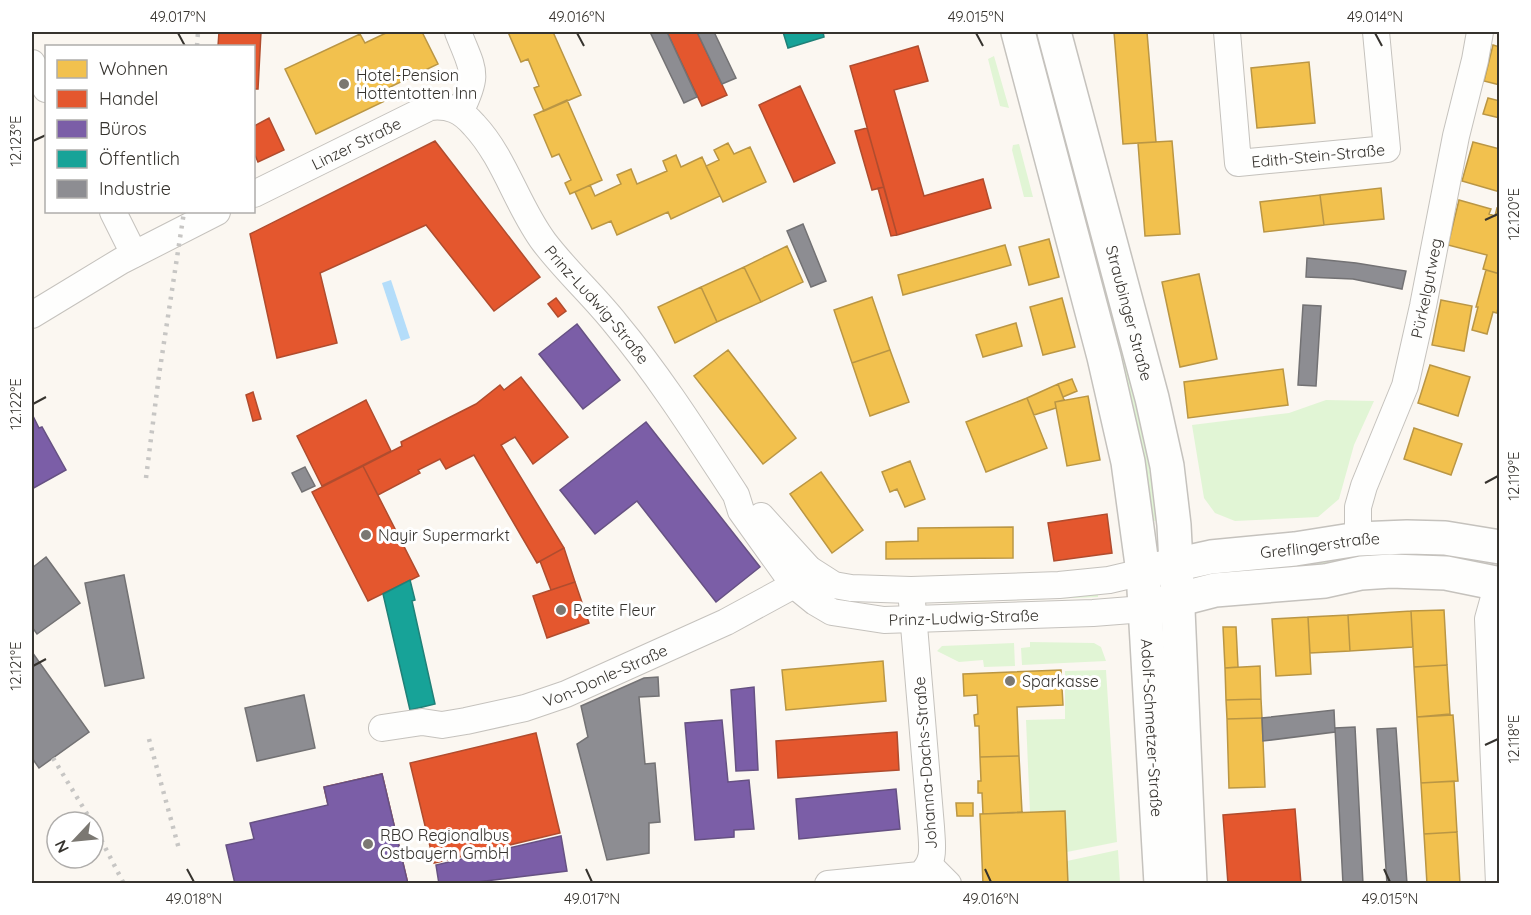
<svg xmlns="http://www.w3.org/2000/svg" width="1531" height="915" font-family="Quicksand,sans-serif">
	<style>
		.green { fill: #e1f5d5 }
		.water { fill: #b4ddfa }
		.homes { fill: #f2c14e; stroke: #ba9644; stroke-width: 1.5 }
		.shops { fill: #e4572e; stroke: #b04c2e; stroke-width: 1.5 }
		.offices { fill: #7b5ea7; stroke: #665183; stroke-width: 1.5 }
		.public { fill: #17a398; stroke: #208178; stroke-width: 1.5 }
		.industry { fill: #8d8d92; stroke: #737274; stroke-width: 1.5 }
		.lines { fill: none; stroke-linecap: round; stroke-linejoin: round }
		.street-casing { stroke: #c5c2bd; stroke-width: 28 }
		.secondary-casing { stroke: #c5c2bd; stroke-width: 36 }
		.street { stroke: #fefefd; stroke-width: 26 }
		.secondary { stroke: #fefefd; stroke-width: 33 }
		.rail { stroke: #c7c6c4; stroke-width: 4.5; stroke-dasharray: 3 6; stroke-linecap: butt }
		.ticks { fill: none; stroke: #36332e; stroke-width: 2 }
		.poi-dot { fill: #7b7872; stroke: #fff; stroke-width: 2 }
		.labels { text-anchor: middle; stroke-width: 6; stroke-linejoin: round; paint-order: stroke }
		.poi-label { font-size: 16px; fill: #36332e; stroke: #fff; text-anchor: start }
		.street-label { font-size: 16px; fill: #36332e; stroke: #fff }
		.neatline { fill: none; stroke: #36332e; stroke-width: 2 }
		.ticks-label { font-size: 15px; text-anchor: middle; fill: #36332e }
	</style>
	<rect width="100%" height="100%" fill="#fbf7f1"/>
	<path class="green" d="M1026,32H1037L1137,404L1159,520L1154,521L1133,405Z
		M994,56L1009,108L1000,106L988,59Z
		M1019,144L1033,197H1024L1012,150L1013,145Z
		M1326,400L1374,401L1354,445L1339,499L1318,517L1235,521L1215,513L1204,498L1192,425L1289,413Z
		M1350,552L1351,566L1222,576L1221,572L1316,564L1329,556Z
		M1098,592V597L944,603V599Z
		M1030,642L1094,643L1101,647L1106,661L1022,665L1021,648L1030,647Z
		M1014,643L1015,666L984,667L983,660L959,662L937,651L942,646Z
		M1106,670L1117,842L1067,852L1065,811L1030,812L1026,720L1065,719V671Z
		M1118,850L1120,883H1068L1067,861Z"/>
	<path class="water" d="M391,280L410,338L401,341L382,283Z"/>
	<path class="homes" d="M388,32H422L438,64L386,89L391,98L316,134L285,69L360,34L365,43Z
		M508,32H553L581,95L544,111L534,88L539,86L528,59L521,62Z
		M1114,32H1147L1156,142L1123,144Z
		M1493,45L1500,47V85L1484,81Z
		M1309,62L1315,123L1257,128L1251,68Z
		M1488,98L1500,101V118L1483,114Z
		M567,100L602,180L570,194L565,183L571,180L559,154L552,157L534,115Z
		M1172,141L1180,234L1145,236L1138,143Z
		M1473,142L1500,149V192L1462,181Z
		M728,143L734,154L750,147L766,182L723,202L706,166L719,160L714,150Z
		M676,155L681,167L702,157L720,196L671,219L668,212L617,235L611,221L592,229L575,192L590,185L595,196L621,184L617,175L631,169L637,184L667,171L663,161Z
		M1381,188L1384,219L1324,225L1320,195Z
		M1320,195L1324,225L1264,232L1260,202Z
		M1459,200L1491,209L1489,214L1495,216L1497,208L1500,209V274L1483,269L1487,255L1448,245Z
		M1049,239L1059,277L1029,285L1019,247Z
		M1005,245L1011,265L903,295L898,275Z
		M787,246L803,282L761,302L744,267Z
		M744,267L761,302L717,322L701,287Z
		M1486,270L1500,274V298L1497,313L1493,312L1487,334L1472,330L1478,307H1476Z
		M1199,274L1217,359L1180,367L1162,282Z
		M701,287L717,322L675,343L658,307Z
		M872,297L890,350L852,363L834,310Z
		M1062,298L1075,347L1043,355L1030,307Z
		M1441,300L1472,306L1464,351L1432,345Z
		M1016,323L1022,346L983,357L976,335Z
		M728,350L796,438L763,464L694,376Z
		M890,350L909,402L870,416L852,363Z
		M1430,365L1470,377L1458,416L1418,403Z
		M1283,369L1288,405L1188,418L1184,382Z
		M1072,379L1077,391L1063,397L1058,384Z
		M1058,384L1064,400L1055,402L1056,408L1034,415L1027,398Z
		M1088,396L1100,460L1067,466L1055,402Z
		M1027,398L1047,448L986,472L966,422Z
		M1414,428L1462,444L1451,475L1404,459Z
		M910,461L925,499L905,507L897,489L890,492L882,472Z
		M821,472L863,530L832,553L790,494Z
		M1013,527V558L886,559V542L918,541V528Z
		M1444,610L1447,665L1414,667L1411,611Z
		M1411,611L1413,647L1350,651L1348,615Z
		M1348,615L1350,651L1310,653L1308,617Z
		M1308,617L1311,674L1276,676L1272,619Z
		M1223,627H1236L1238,667L1225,668Z
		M883,661L886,701L786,710L782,670Z
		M1447,665L1450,714L1417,717L1414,667Z
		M1260,666L1261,699L1226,700L1225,668Z
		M1061,670L1063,705L1017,707L1019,756L980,757L979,726H975L974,715L978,714L977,695L964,696L963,674Z
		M1261,699L1262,718L1227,719L1226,700Z
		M1453,715L1458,781L1421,783L1417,717Z
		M1262,718L1265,787L1229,788L1227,719Z
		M1019,756L1022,812L983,814L982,793H978V781H981L980,757Z
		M1454,781L1457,832L1424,834L1421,783Z
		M956,803H973V816H957Z
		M1065,811L1068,884H983L980,814Z
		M1457,832L1460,884H1427L1424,834Z"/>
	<path class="shops" d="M219,32H261L258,89H254V46H218Z
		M667,32H697L727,95L702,106Z
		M918,46L928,81L894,90L924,196L983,179L991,208L897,235L850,66Z
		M800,86L835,163L794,182L759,105Z
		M269,118L284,150L258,162L254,153V126Z
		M867,128L884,187L872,190L855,131Z
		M435,141L540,277L494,311L426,225L320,273L337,343L277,358L250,234Z
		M884,187L897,235L891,236L878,188Z
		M556,298L566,311L558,317L548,304Z
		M521,377L568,437L533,464L515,437L501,445L564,548L537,563L474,455L446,469L440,459L418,470L420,473L378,495L363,466L402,446L401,442L476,404L500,385L504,390Z
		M253,392L261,419L253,421L246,395Z
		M366,400L391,451L322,486L297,436Z
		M363,466L419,576L368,601L312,492Z
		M1107,514L1112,553L1054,561L1048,523Z
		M564,548L575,582L551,590L540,561Z
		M575,582L589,623L547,638L533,596Z
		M897,732L899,770L778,778L776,741Z
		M536,733L560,833L434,863L410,763Z
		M382,774L408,884H346L324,787Z
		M1295,809L1301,884H1228L1223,815Z"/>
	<path class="offices" d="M577,324L620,380L583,409L539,354Z
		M32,414L39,428L42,427L66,470L32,489Z
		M646,422L760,567L716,602L637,501L595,534L560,490Z
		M754,687L758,770L736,771L731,690Z
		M722,720L728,782L749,780L754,829L734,830V837L695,840L685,723Z
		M382,774L408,884H235L226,845L254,839L250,823L328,805L324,787Z
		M896,789L900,829L799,839L796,799Z
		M561,836L567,871L461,884H439L436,865Z"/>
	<path class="public" d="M783,32H823L824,37L788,48Z
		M410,580L415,600L412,601L435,704L410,710L383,594Z"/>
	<path class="industry" d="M650,32H667L697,97L684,103Z
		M697,32H714L736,78L722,84Z
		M803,224L826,281L811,287L787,231Z
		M1307,258L1356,263L1406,271L1402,289L1353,279L1306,277Z
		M1303,305L1321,306L1316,386L1298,385Z
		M305,467L315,486L302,492L292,473Z
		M46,557L80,603L37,634L32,627V568Z
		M124,575L144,678L105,686L85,583Z
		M32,652L89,732L39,768L32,758Z
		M658,677L659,696L639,697L645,764L655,763L660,822L649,823V853L607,860L577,744L588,737L581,706L644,678Z
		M304,695L315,748L257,761L245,708Z
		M1334,710L1335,732L1263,741L1262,718Z
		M1355,727L1363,884H1343L1335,728Z
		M1396,728L1407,884H1387L1377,729Z"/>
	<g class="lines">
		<defs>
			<g id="street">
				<path d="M458,32C473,71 480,72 460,112"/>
				<path id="s1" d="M1227,32L1238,163L1387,149L1376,32"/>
				<path d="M32,63L46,89"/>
				<path id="s2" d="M254,194L430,107C449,105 461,110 474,125C505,158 517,206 544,242C566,271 593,295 616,324C661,378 698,437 736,495L741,511L794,585L815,602L832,612L884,620L1093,613L1144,609"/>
				<path d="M113,212L134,254"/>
				<path d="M32,315L121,261L217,212"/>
				<path d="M761,516L809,569L834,585L851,588L911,590L1059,585L1109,580L1143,572"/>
				<path id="s3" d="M1358,539V507L1364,486L1405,386L1423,306L1456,136L1475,60L1480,32"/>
				<path d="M1498,583L1488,619L1499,884"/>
				<path id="s4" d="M382,728L422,722L442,725L466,721L525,708L566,694L726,622L794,585L809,569"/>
				<path d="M930,866L948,884"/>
				<path d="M828,884L920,875C936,861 932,847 931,827L912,602"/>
			</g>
			<g id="secondary">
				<path id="s5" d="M1018,32L1104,357L1128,462L1143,572L1161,884"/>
				<path id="s6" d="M1054,32L1152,398L1167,466L1174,525L1176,564L1190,884"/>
				<path id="s7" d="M1156,569L1211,557L1295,549L1358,539L1407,537L1445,538L1500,547"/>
				<path d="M1157,605L1215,590L1325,581L1361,573L1391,571L1446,573L1500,584"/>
			</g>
		</defs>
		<use href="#street" class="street-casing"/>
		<use href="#secondary" class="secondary-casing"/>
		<use href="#street" class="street"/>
		<use href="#secondary" class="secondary"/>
		<path class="rail" d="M197,46L198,32
			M146,478L159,375L184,212
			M149,739L179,849
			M53,758L92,822
			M93,824L124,884"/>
	</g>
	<path class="ticks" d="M178,33L185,46M577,33L584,46M976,33L983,46M1375,33L1382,46M33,141L46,135M1485,220L1498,214M33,404L46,397M1485,483L1498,476M33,666L46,659M1485,745L1498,739M187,869L194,882M586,869L592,882M985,869L991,882M1384,869L1390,882"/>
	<g class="poi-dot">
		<circle cx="344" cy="84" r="6"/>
		<circle cx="366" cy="535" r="6"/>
		<circle cx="561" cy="610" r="6"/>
		<circle cx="1010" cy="681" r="6"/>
		<circle cx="368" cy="844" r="6"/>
	</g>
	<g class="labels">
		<g class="poi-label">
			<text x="356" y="81">Hotel-Pension<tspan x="356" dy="18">Hottentotten Inn</tspan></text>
			<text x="378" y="541">Nayir Supermarkt</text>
			<text x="573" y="616">Petite Fleur</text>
			<text x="1022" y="687">Sparkasse</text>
			<text x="380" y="841">RBO Regionalbus<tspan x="380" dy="18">Ostbayern GmbH</tspan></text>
		</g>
		<g class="street-label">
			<text dy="6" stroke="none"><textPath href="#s2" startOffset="114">Linzer Straße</textPath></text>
			<text dy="6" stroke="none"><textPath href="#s1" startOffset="212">Edith-Stein-Straße</textPath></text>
			<text dy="6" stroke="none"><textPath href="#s3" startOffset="262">Pürkelgutweg</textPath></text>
			<text dy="6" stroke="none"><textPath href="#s2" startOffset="465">Prinz-Ludwig-Straße</textPath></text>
			<text dy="6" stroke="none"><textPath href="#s6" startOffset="291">Straubinger Straße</textPath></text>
			<text dy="6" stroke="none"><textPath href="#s7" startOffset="166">Greflingerstraße</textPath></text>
			<text dy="6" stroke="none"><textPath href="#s2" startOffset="988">Prinz-Ludwig-Straße</textPath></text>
			<text dy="6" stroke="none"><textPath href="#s4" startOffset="232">Von-Donle-Straße</textPath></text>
			<text dy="6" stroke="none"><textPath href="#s5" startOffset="711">Adolf-Schmetzer-Straße</textPath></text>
			<text transform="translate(925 763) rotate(-94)" y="6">Johanna-Dachs-Straße</text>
		</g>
	</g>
	<rect width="1531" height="915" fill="none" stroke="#ffffff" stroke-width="66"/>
	<rect x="45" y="45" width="210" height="168" fill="#ffffff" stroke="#afadab" stroke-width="1.5"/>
	<rect x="57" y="60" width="30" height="18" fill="#f2c14e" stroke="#afadab" stroke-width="1.5"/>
	<text x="99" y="75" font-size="18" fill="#36332e">Wohnen</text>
	<rect x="57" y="90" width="30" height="18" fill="#e4572e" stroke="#afadab" stroke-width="1.5"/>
	<text x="99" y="105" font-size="18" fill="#36332e">Handel</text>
	<rect x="57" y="120" width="30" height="18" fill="#7b5ea7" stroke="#afadab" stroke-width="1.5"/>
	<text x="99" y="135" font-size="18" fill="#36332e">Büros</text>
	<rect x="57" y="150" width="30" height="18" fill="#17a398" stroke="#afadab" stroke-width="1.5"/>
	<text x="99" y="165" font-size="18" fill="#36332e">Öffentlich</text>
	<rect x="57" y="180" width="30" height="18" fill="#8d8d92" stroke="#afadab" stroke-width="1.5"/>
	<text x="99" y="195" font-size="18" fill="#36332e">Industrie</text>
	<g transform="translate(75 840) rotate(244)"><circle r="28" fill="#ffffff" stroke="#afadab" stroke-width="1.5"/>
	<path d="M0-4.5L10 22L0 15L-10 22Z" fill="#7b7872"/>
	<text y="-9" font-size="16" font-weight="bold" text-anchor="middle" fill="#36332e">N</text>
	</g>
	<rect x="33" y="33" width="1465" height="849" class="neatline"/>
	<g class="ticks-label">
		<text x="178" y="22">49.017°N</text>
		<text x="577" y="22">49.016°N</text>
		<text x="976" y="22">49.015°N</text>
		<text x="1375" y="22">49.014°N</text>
		<text transform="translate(16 141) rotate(-90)" y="5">12.123°E</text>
		<text transform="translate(1514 214) rotate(-90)" y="5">12.120°E</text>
		<text transform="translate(16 404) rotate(-90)" y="5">12.122°E</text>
		<text transform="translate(1514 476) rotate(-90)" y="5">12.119°E</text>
		<text transform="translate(16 666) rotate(-90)" y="5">12.121°E</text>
		<text transform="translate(1514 739) rotate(-90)" y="5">12.118°E</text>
		<text x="194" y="904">49.018°N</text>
		<text x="592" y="904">49.017°N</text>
		<text x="991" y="904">49.016°N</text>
		<text x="1390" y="904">49.015°N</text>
	</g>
</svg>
